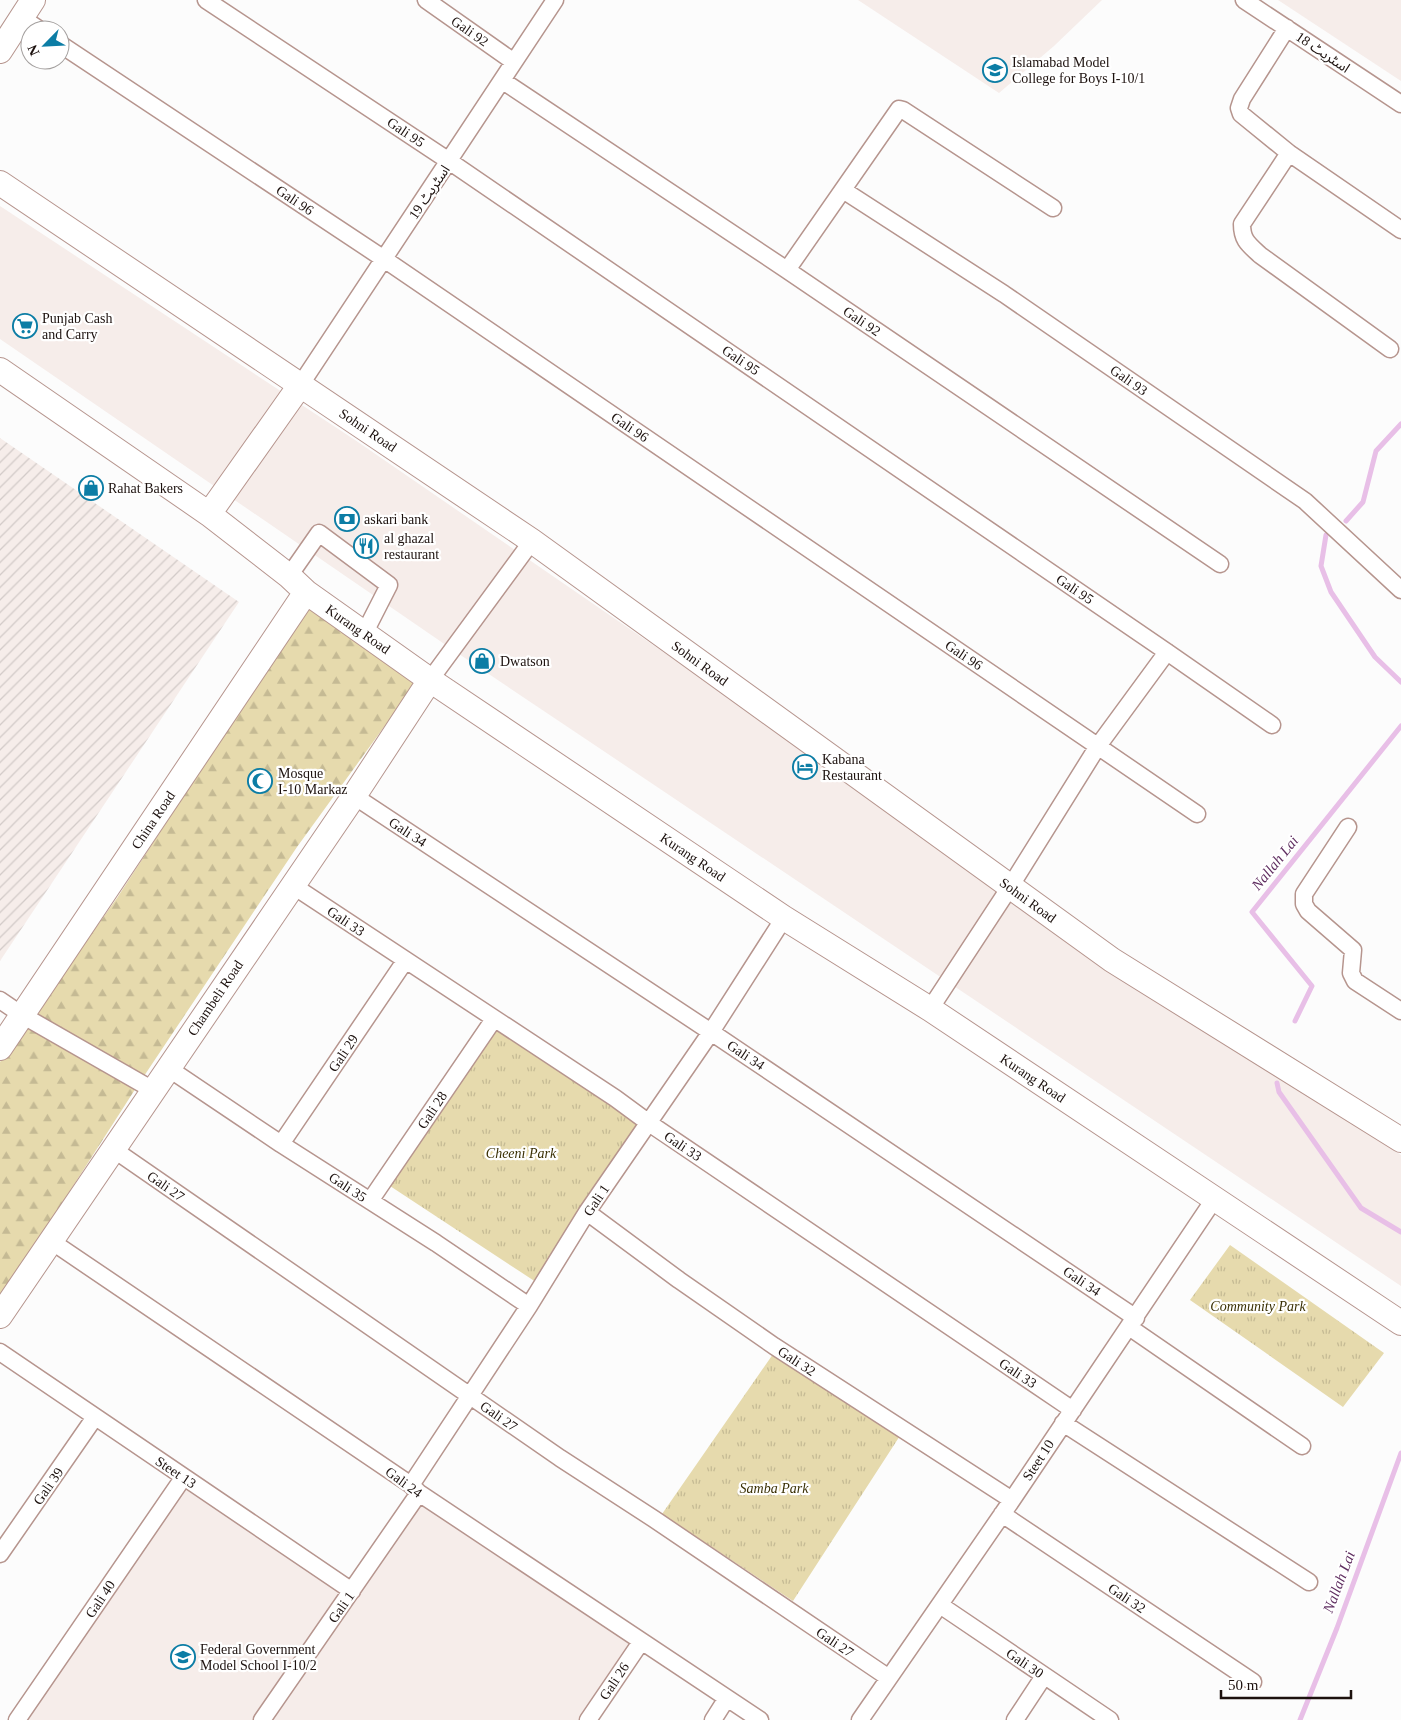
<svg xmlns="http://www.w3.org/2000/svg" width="1401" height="1720" font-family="'Times New Roman','Noto Sans Arabic',serif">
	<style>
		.built { fill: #f6edea }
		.industrial { fill: url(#industrial-furrows) }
		.grass { fill: url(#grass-tufts) }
		.forest { fill: url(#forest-firs) }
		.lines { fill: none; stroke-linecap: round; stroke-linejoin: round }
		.stream { stroke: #e8bfe7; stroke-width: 5 }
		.street-casing { stroke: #b6958e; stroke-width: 19 }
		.secondary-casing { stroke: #b6958e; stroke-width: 26 }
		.street { stroke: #fff; stroke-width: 16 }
		.secondary { stroke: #fff; stroke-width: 24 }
		.labels { text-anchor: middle; stroke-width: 4.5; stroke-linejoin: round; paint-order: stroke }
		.street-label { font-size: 14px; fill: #1c110e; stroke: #fff }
		.poi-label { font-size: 14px; fill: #1c110e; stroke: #fff; text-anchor: start }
		.park-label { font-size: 14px; font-style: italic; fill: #3a3004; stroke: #fff }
		.water-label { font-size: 15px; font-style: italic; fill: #602f61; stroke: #fff }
	</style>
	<defs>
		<pattern id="industrial-furrows" width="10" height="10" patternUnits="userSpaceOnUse" patternTransform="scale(1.25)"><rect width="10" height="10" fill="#f6edea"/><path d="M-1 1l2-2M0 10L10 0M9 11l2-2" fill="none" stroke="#d2cac8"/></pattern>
		<pattern id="grass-tufts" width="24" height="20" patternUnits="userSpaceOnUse" patternTransform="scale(1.25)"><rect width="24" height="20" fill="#e6daad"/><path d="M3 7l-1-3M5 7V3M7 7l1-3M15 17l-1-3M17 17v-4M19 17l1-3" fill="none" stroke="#c5ba94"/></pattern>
		<pattern id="forest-firs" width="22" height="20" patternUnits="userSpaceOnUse" patternTransform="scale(1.25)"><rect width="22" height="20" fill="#e6daad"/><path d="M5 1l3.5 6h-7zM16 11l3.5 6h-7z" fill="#c5ba94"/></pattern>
	</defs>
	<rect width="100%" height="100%" fill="#fcfcfc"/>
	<path class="built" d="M858,0H1102L1054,46L999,93Z
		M1278,0H1401V81Z
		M0,206L355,440L1030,904L1401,1155V1286L456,652L0,339Z
		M185,1486L343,1594L255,1720H24Z
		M420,1504L632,1645L580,1720H270Z"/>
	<path class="industrial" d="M0,438L239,602L0,961Z"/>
	<path class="grass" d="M497,1018L655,1123L542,1286L390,1186Z
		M1230,1245L1384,1353L1343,1407L1190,1300Z
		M780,1344L905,1428L793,1601L662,1514Z"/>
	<path class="forest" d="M310,602L418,680L297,847L134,1091L0,1300V1062L117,898Z"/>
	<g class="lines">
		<path class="stream" d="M1346,521L1363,502L1376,451L1401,424
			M1326,535L1321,566L1331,592L1375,657L1401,682
			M1295,1021L1312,986L1252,912L1401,726
			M1277,1083L1279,1092L1361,1208L1401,1232
			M1300,1720L1337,1628L1401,1453"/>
		<defs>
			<path id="street" d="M206,0L449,161L1167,652L1272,725
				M426,0L514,62
				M1244,0L1401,104
				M22,18L40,30
				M1287,28L1242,99L1239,108L1241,114L1289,153L1401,230
				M60,44L384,259L1197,814
				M503,81L787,270L1220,564
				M1289,153L1242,224C1242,240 1248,244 1260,255L1390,349
				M843,190L1004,294L1305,501L1401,590
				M787,270L899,109L903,110L1053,208
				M301,384L555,0
				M289,576L319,533L389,585L364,634
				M430,680L532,541
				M354,796L711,1032L1136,1318
				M1348,827L1304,894V904L1308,911L1353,950L1351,973L1355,981L1401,1011
				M292,885L615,1098L649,1123L1073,1410
				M0,1000L22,1015L153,1090
				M930,1009L1010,887L1098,746L1167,652
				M168,1068L281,1144L436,1243L529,1306
				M281,1144L405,961
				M113,1149L560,1458L654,1519L889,1678
				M370,1201L494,1019
				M587,1212L679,1280L774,1346L1012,1500
				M51,1241L411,1485L419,1493L760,1720
				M1129,1327L1302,1446
				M0,1352L352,1591
				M1063,1423L1309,1582
				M411,1485L529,1306L587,1212L711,1032L784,918
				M1002,1514L1253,1682
				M0,1554L95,1417
				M940,1605L1110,1720
				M17,1720L183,1478
				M262,1720L419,1493
				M588,1720L641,1642
				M713,1720L727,1698
				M860,1720L1012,1500L1215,1198
				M1015,1720L1044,1676"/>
			<path id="secondary" d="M0,51L33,0
				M0,183L532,541L1112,960L1401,1140
				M0,370L209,514L289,576L306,592L430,680L784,918L930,1009L1401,1323
				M209,514L301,384
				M0,1048L306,592
				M0,1316L354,796L430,680"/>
		</defs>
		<use href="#street" class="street-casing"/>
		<use href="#secondary" class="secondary-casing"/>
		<use href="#street" class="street"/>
		<use href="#secondary" class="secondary"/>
	</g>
	<defs>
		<symbol id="school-ring" viewBox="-11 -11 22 22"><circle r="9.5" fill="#fff" stroke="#0c7da5" stroke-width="1.5"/><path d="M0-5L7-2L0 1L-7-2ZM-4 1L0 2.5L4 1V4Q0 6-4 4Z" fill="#0c7da5"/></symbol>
		<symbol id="supermarket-ring" viewBox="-11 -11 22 22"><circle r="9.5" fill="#fff" stroke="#0c7da5" stroke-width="1.5"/><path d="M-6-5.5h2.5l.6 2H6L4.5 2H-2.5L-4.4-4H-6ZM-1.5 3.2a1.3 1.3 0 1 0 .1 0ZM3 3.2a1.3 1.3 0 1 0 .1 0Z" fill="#0c7da5"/></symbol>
		<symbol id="shop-ring" viewBox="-11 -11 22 22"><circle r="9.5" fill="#fff" stroke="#0c7da5" stroke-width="1.5"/><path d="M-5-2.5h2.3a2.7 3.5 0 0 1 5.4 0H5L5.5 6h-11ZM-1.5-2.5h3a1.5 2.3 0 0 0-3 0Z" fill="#0c7da5"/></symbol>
		<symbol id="bank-ring" viewBox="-11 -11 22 22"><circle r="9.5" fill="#fff" stroke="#0c7da5" stroke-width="1.5"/><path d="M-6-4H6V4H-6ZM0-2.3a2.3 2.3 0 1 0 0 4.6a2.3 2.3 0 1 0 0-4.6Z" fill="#0c7da5"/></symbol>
		<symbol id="restaurant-ring" viewBox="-11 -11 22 22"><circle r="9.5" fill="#fff" stroke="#0c7da5" stroke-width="1.5"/><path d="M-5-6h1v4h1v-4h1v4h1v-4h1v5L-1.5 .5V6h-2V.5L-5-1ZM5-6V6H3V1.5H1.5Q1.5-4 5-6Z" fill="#0c7da5"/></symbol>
		<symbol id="hotel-ring" viewBox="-11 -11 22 22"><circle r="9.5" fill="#fff" stroke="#0c7da5" stroke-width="1.5"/><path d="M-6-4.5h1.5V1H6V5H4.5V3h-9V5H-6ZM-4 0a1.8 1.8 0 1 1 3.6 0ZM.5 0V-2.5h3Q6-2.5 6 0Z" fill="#0c7da5"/></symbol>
		<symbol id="mosque-ring" viewBox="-11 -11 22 22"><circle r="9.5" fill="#fff" stroke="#0c7da5" stroke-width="1.5"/><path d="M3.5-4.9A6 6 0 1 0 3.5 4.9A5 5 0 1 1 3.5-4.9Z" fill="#0c7da5"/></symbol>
	</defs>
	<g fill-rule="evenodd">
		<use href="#school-ring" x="981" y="56" width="28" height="28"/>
		<use href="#supermarket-ring" x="11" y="312" width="28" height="28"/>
		<use href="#shop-ring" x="77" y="474" width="28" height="28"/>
		<use href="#bank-ring" x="333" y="505" width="28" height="28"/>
		<use href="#restaurant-ring" x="352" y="532" width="28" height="28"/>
		<use href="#shop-ring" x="468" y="647" width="28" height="28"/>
		<use href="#hotel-ring" x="791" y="753" width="28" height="28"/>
		<use href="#mosque-ring" x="246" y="767" width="28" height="28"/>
		<use href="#school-ring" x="169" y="1643" width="28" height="28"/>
	</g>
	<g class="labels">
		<g class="street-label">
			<text transform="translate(470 31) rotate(35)" y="5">Gali 92</text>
			<text transform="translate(1323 52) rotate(34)" y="5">اسٹریٹ 18</text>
			<text transform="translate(406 132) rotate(34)" y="5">Gali 95</text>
			<text transform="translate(429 192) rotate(-56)" y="5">اسٹریٹ 19</text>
			<text transform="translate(295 200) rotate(34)" y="5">Gali 96</text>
			<text transform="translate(862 321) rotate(34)" y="5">Gali 92</text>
			<text transform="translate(741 360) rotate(34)" y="5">Gali 95</text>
			<text transform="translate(1129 380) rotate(35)" y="5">Gali 93</text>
			<text transform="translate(630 427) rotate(34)" y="5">Gali 96</text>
			<text transform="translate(368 430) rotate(34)" y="5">Sohni Road</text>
			<text transform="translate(1075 589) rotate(34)" y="5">Gali 95</text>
			<text transform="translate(358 629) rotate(35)" y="5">Kurang Road</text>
			<text transform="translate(964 655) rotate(34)" y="5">Gali 96</text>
			<text transform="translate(700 663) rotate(36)" y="5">Sohni Road</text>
			<text transform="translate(153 820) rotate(-56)" y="5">China Road</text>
			<text transform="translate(408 832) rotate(33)" y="5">Gali 34</text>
			<text transform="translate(693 857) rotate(34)" y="5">Kurang Road</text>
			<text transform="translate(1028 900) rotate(36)" y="5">Sohni Road</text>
			<text transform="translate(346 921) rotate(34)" y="5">Gali 33</text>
			<text transform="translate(215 998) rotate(-56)" y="5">Chambeli Road</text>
			<text transform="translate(343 1053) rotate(-56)" y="5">Gali 29</text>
			<text transform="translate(746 1055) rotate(34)" y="5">Gali 34</text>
			<text transform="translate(1033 1078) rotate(34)" y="5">Kurang Road</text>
			<text transform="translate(432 1110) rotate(-56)" y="5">Gali 28</text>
			<text transform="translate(683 1146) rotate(34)" y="5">Gali 33</text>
			<text transform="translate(166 1186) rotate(35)" y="5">Gali 27</text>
			<text transform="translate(348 1187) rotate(33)" y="5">Gali 35</text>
			<text transform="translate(596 1200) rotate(-56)" y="5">Gali 1</text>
			<text transform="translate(1082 1281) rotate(34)" y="5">Gali 34</text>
			<text transform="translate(797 1361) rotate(33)" y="5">Gali 32</text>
			<text transform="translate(1018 1373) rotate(34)" y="5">Gali 33</text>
			<text transform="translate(499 1416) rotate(35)" y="5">Gali 27</text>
			<text transform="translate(1038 1460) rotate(-57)" y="5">Steet 10</text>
			<text transform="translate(176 1472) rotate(34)" y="5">Steet 13</text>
			<text transform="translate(404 1482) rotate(36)" y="5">Gali 24</text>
			<text transform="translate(48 1486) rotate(-55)" y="5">Gali 39</text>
			<text transform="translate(1127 1598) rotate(34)" y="5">Gali 32</text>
			<text transform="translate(100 1599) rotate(-56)" y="5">Gali 40</text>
			<text transform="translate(341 1607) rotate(-55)" y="5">Gali 1</text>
			<text transform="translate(835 1642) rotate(34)" y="5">Gali 27</text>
			<text transform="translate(1025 1663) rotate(34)" y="5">Gali 30</text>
			<text transform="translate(614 1681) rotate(-56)" y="5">Gali 26</text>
		</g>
		<g class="poi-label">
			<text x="1012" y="67">Islamabad Model<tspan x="1012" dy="16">College for Boys I-10/1</tspan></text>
			<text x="42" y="323">Punjab Cash<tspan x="42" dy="16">and Carry</tspan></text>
			<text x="108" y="493">Rahat Bakers</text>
			<text x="364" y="524">askari bank</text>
			<text x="384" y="543">al ghazal<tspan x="384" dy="16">restaurant</tspan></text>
			<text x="500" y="666">Dwatson</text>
			<text x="822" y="764">Kabana<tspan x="822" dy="16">Restaurant</tspan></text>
			<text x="278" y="778">Mosque<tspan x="278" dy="16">I-10 Markaz</tspan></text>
			<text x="200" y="1654">Federal Government<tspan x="200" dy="16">Model School I-10/2</tspan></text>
		</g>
		<g class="park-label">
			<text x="521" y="1158">Cheeni Park</text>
			<text x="1258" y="1311">Community Park</text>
			<text x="774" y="1493">Samba Park</text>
		</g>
		<g class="water-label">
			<text transform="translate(1275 863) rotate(-51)" y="5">Nallah Lai</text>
			<text transform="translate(1339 1582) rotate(-69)" y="5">Nallah Lai</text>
		</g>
	</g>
	<g transform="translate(45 45) rotate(246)"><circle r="24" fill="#ffffff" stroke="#a4a09f"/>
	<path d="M0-4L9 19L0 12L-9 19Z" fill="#0c7da5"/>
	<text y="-8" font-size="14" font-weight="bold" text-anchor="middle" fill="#1c110e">N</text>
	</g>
	<path d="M1221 1690v8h130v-8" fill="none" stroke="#1c110e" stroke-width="2.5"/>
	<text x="1228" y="1690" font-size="15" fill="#1c110e" stroke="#ffffff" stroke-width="4" paint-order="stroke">50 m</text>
</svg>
